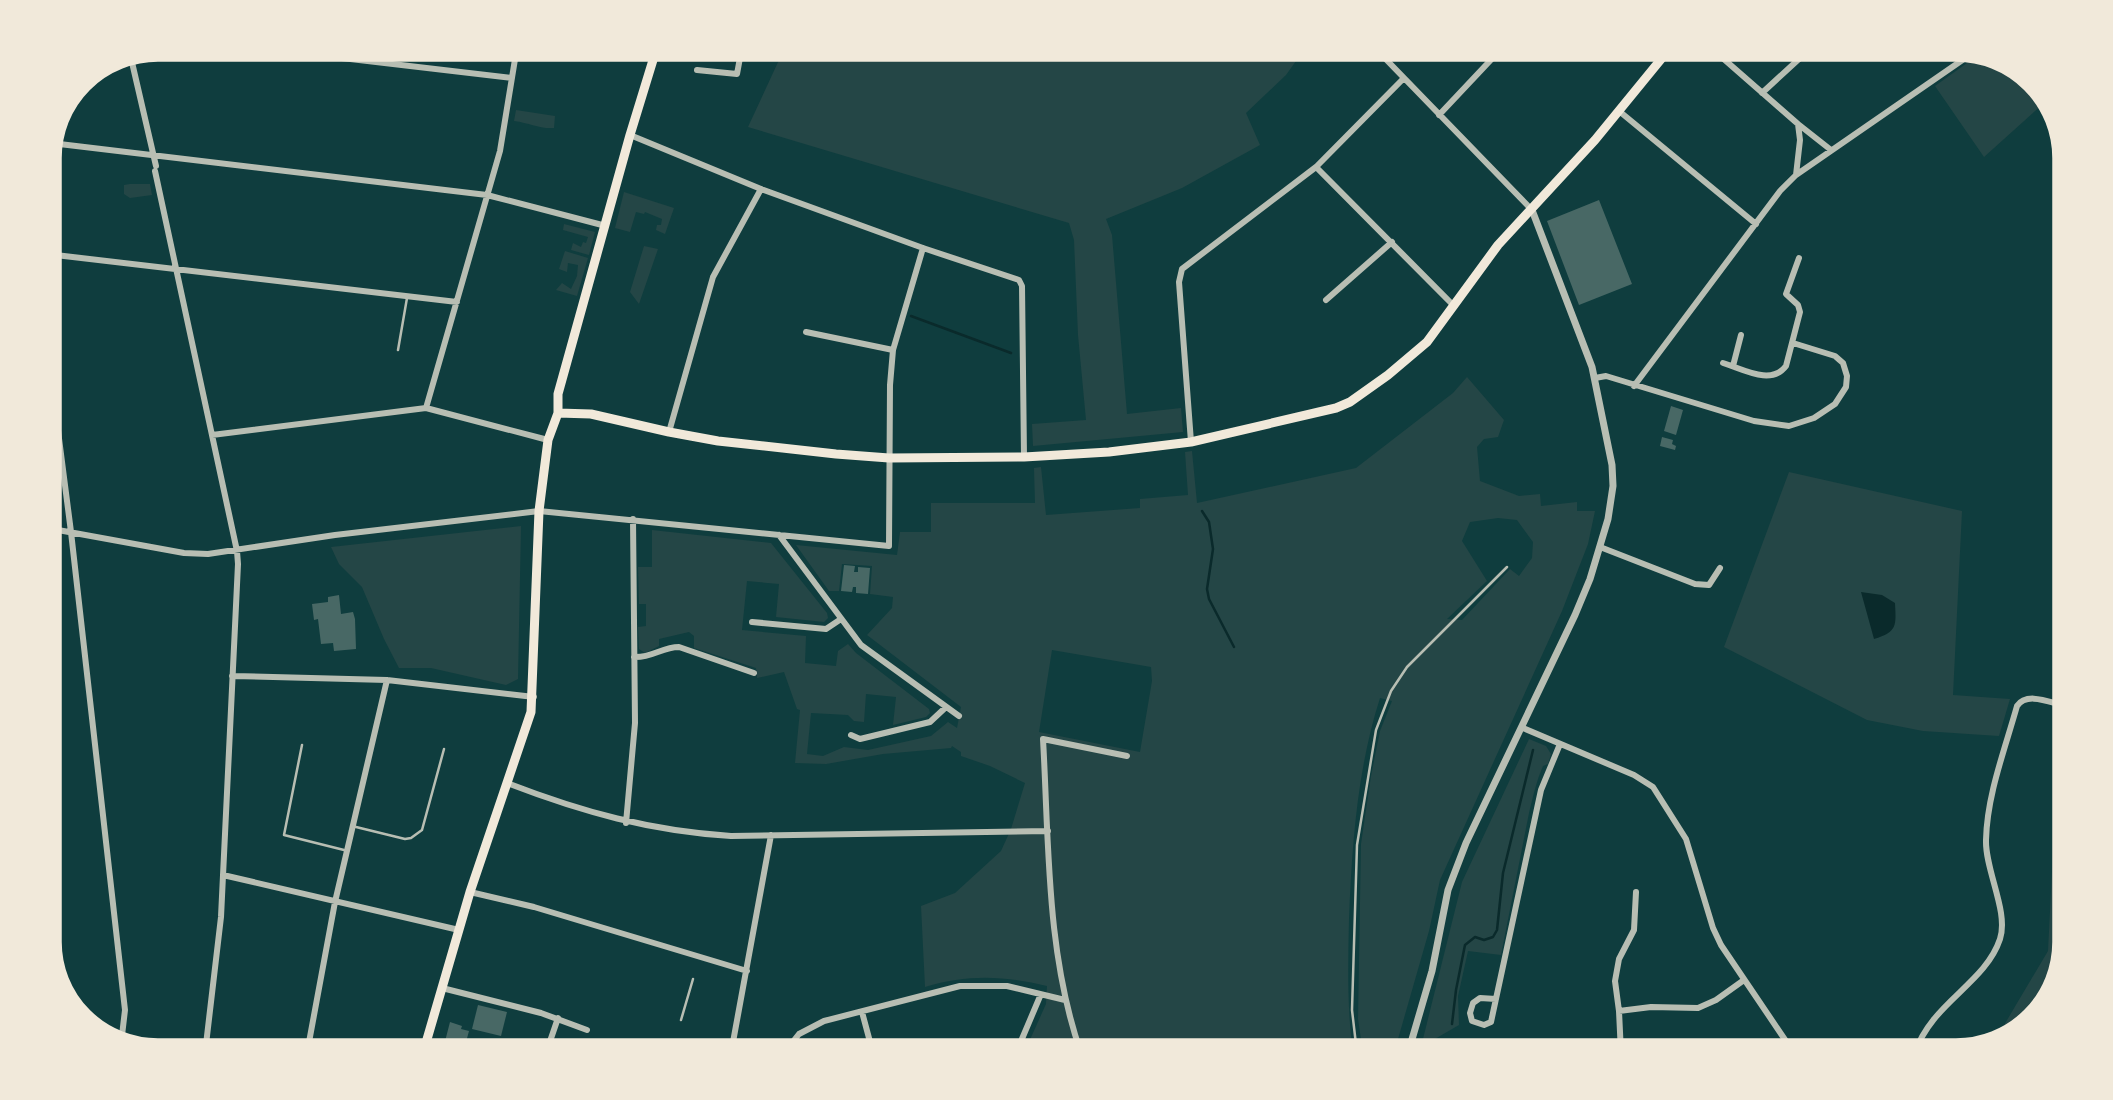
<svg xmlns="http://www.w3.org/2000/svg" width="2113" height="1100" font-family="'Zilla Slab',serif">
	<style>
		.green { fill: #244646; fill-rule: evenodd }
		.water { fill: #0a2a2b }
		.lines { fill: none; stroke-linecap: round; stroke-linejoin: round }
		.stream { stroke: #0a2a2b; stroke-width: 2.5 }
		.building { fill: #486865 }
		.service { stroke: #b8beb3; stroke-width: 2.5 }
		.minor { stroke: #b8beb3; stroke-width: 6 }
		.tertiary { stroke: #b8beb3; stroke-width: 7 }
		.primary { stroke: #f1e9da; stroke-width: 9 }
		.rim { fill: none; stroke: #f1e9da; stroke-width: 3.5 }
	</style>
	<rect width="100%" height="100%" fill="#0f3d3e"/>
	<path class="green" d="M785,47H1306L1286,75L1246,113L1260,145L1182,188L1106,219L1112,235L1127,414L1181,408L1183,432L1033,446L1032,424L1086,420L1078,335L1074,240L1069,223L748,127Z
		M1981,53L2005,59L2029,80L2045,102L1984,157L1935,86Z
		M516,110L555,116L554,128C539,129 530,123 514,121Z
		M130,184H150L152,195L130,198L124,194V185Z
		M624,192L674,208L665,234L656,230L657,225H661L662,219L645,212L644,214L636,212L630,232L615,228Z
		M564,224L595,232L589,255L571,250L573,243L581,247L583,242L586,243L588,237L563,230Z
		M644,246L658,249L639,304L630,292Z
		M565,251L588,258L577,296L556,290L562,283L571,289L577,276L578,265L568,263L567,272L559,269Z
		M1467,377L1504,420L1498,437L1484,439L1477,447L1480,481L1519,496L1540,494L1541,506L1577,502V511H1595L1588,544L1562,611L1440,880L1429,931L1394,1053H1363L1358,1019L1361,844L1371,776L1380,731L1392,701L1380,698C1357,770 1352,845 1349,919C1348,964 1347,1009 1353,1053H1024L1046,1004L1047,986C1005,976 968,974 925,987L921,906L955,893L1001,851L1011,829L1025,783L990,766L961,756V752L952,746L951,748L883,754L826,764L795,763L800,710L797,709L784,672L757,678L756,668L694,648V636L689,632L659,639V646L645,653L639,649L638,627L646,626V604H639L638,567H652V530L771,543L827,613L828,618L824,622L776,617L779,584L747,581L742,630L806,636L805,663L836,666L838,651L848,644L856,653L929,709L930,713L926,717L893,725L896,697L866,694L864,722L854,721L848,715L811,713L807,754L823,756L844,747L868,750L931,736L948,722L957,728L961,707L867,635L892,608L893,597L870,594L872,566L842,564L839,591H829L796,545L897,555L900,532H931V503H1035L1034,468L1041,467L1046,515L1140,508V499L1188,495L1185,452L1192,451L1197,503L1356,468L1453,393ZM1498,518L1517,520L1533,542L1532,558L1519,576L1510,569L1462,620L1447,619L1487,581L1462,541L1470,522ZM1052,650L1151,667L1152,681L1140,752L1039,732Z
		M1789,472L1962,511L1953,695L2010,699L1999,736L1923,731L1867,720L1724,647Z
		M521,526L518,679L506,685L431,668H399L384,639L362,587L339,564L331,547Z
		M1529,739L1546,746L1551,754L1548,764L1543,766C1536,782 1533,797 1529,813L1501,955L1468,951L1458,996L1459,1025L1421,1047L1462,882Z
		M48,836L64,999L48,950Z
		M2053,851L2066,852V942L2054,992L2011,1038L1994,1042L2048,951Z"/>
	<path class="water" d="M1861,592L1882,595L1895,603C1896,625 1898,632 1874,639Z"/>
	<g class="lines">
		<path class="stream" d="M911,316L1011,353
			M1202,511L1209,522L1213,549L1207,589L1209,599L1234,647
			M1452,1024L1456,990L1465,945L1475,937L1484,940L1493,937L1497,930L1503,873L1533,750"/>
	</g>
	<path class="building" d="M1599,200L1632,284L1579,305L1547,221Z
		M1671,406L1683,410L1676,435L1664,431Z
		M1662,437L1673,440L1672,444L1676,446L1675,450L1660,446Z
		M844,565L855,566L854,572H858V567L870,568L868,594L856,593V587H853L852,592L841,591Z
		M339,595L341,614L353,612L355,619L356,649L334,651L333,643L321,644L318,619L314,620L312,604L328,602V597Z
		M478,1005L507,1012L501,1036L472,1029Z
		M450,1022L462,1026L461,1029L469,1031L463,1053H442Z"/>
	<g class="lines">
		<path class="service" d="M398,350L407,298
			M302,745L284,835L344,850
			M352,826L405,839L411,838L422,830L444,749
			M681,1020L693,979
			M1357,1053L1352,1010L1357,845L1376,730L1391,691L1407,667L1507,567"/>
		<path class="minor" d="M247,47L512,78
			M1374,47L1532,210
			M1710,47L1798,124L1800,140L1796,175
			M131,58L156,166
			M697,70L737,74L742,47
			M1762,93L1812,47
			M1619,111L1756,224
			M1439,115L1503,47
			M1798,124L1831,150
			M630,135L761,189L923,248L1019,280L1022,286L1024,457
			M51,143L487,195L606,226
			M1316,167L1454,306
			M155,171L237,551L238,564L221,917L205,1053
			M47,254L457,302
			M1326,300L1392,242
			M806,332L893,350
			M47,345L71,532L125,1010L121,1044
			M1723,363C1743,369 1771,386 1786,366L1800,312L1798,305L1786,294L1799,258
			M1733,366L1741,335
			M1595,378L1606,376L1754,421L1789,426L1814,418L1835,404L1846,387L1847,376L1843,363L1835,356L1793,343
			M1634,386L1780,191L1796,175L1974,52
			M426,408L500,151L517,47
			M669,432L713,277L761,189
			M212,435L426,408L548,440
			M1191,442L1179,282L1182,269L1316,167L1403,79
			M47,528L184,553L208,554L335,535L539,511L889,546L890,385L893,350L923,248
			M779,535L861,645L959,716
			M1600,547L1695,584L1709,585L1720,568
			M752,622L826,629L841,619
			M634,657C652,658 662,647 679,647L754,673
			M232,676L387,680L534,697
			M1523,728L1634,775L1653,787L1686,839L1713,928L1721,945L1794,1053
			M851,735L860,739L930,722L945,708
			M507,783C582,812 651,831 731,836L1048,831
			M626,823L635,723L633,519
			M223,875L459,930
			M470,892L534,907L747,971
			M442,988L541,1013L587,1030
			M1496,999L1480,998L1473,1003L1470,1013L1472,1021L1484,1025L1491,1022L1541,790L1560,744
			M1619,1011L1651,1007L1698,1008L1716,1000L1744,980
			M862,1012L873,1053
			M307,1053L335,902L387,680
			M546,1053L558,1018
			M731,1053L771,835
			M784,1053L799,1034L824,1021L960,986H1007L1065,1000
			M1016,1053L1041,994
			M1081,1053C1046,953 1049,843 1043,739L1127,756
			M1621,1053L1619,1011L1615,981L1619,959L1634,930L1636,892
			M1915,1053C1931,1003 1985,984 2000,939C2009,912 1985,870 1986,840C1987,795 2005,749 2017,706C2027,691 2051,703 2066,706"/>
		<path class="tertiary" d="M1408,1053L1432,971L1448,890L1466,843L1575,615L1590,579L1608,519L1613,486L1612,465L1592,367L1532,210"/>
		<path class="primary" d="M558,413L591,414L669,432L718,441L836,454L889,458L1024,457L1109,452L1191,442L1336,408L1350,402L1388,375L1427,342L1498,245L1595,140L1671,47
			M423,1053L470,892L531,712L539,511L548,440L558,413V394L630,135L657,47"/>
	</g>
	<path d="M0 0H2113V1100H0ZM158 60H1956A98 98 0 0 1 2054 158V942A98 98 0 0 1 1956 1040H158A98 98 0 0 1 60 942V158A98 98 0 0 1 158 60Z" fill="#f1e9da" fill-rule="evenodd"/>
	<path class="rim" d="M158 60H1956A98 98 0 0 1 2054 158V942A98 98 0 0 1 1956 1040H158A98 98 0 0 1 60 942V158A98 98 0 0 1 158 60Z"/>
</svg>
